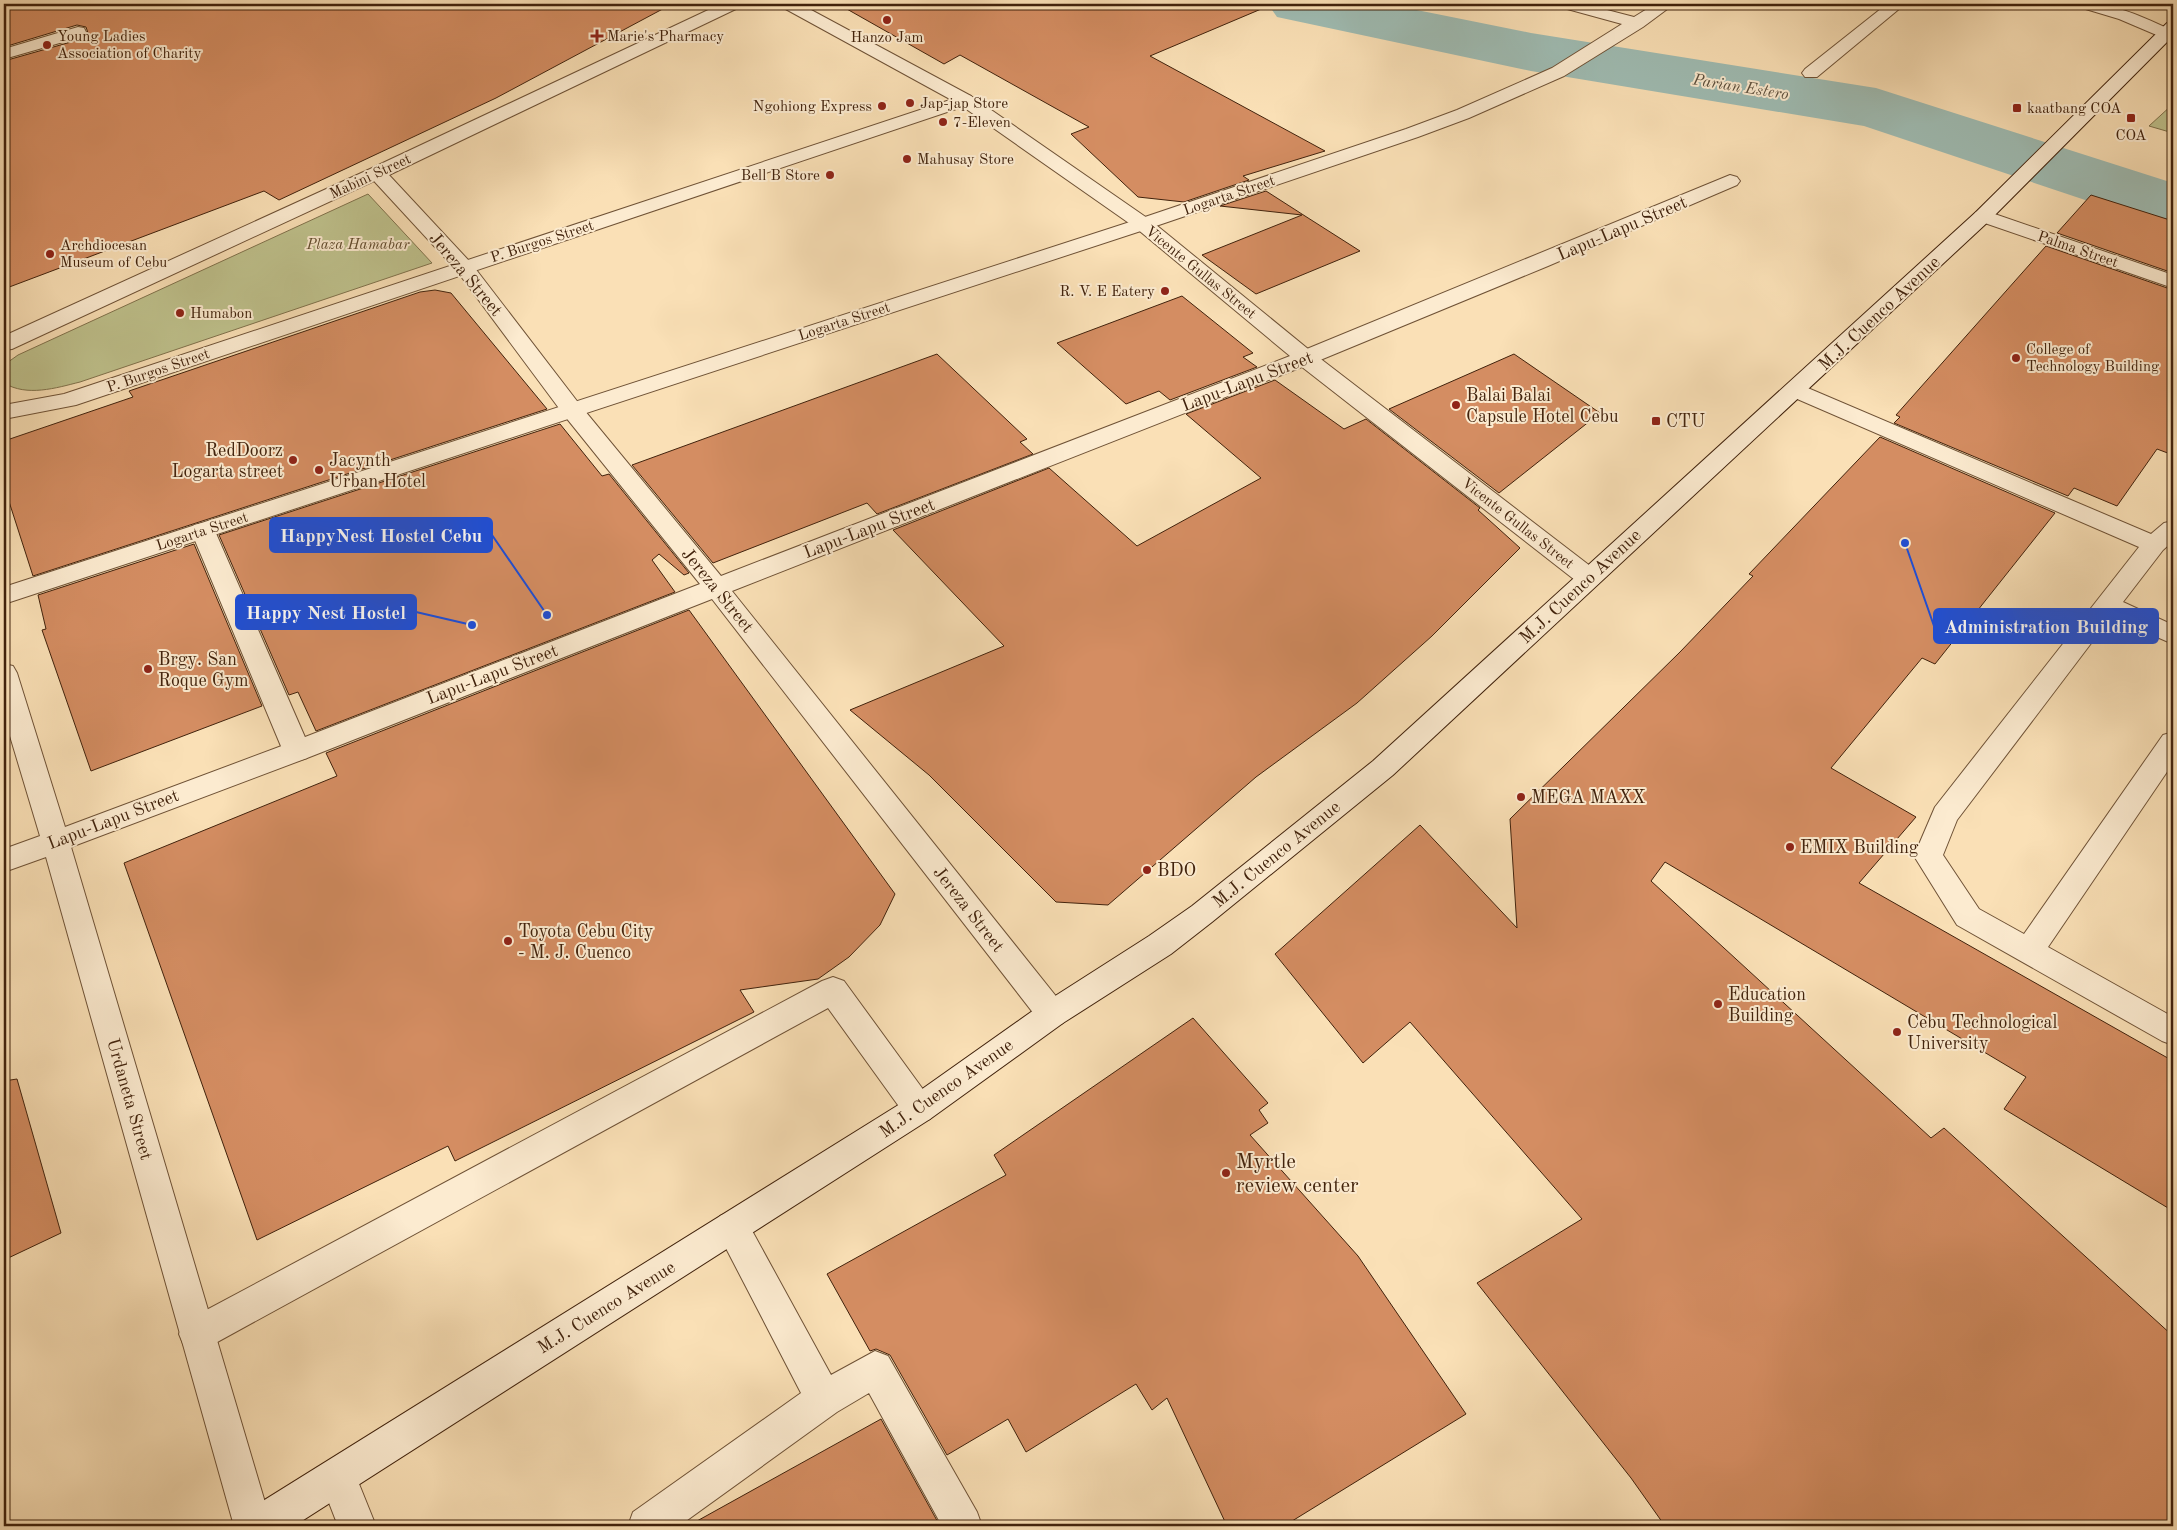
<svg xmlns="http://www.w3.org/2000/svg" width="2177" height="1530" font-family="'Old Standard TT',serif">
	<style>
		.green { fill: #bfc28d; stroke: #80724c }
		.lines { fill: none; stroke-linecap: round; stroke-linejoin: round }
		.river { fill: #9fbcb3; fill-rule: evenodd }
		.building { fill: #d48d62; stroke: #41220c }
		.service-casing { stroke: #6f5236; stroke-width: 2 }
		.minor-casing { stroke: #6f5236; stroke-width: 2 }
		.tertiary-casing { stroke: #6f5236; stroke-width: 2 }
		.secondary-casing { stroke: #41220c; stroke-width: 2 }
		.service { fill: #fcebd0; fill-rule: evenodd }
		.minor { fill: #fcebd0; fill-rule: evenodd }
		.tertiary { fill: #fcebd0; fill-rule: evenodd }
		.secondary { fill: #fcebd0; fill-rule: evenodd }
		.poi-dot { fill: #8f2418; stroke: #fcebd0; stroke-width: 2 }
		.labels { text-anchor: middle; stroke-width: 4; stroke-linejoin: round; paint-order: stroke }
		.far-poi-label { font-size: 15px; fill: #41220c; stroke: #fcebd0; text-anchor: start }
		.far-street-label { font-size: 15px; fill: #41220c; stroke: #fcebd0 }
		.far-park-label { font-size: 15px; font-style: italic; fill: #604a2c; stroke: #fcebd0 }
		.far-water-label { font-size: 16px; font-style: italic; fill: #5d503e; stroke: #fcebd0 }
		.street-label { font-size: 18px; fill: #41220c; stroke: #fcebd0 }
		.poi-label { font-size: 18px; fill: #41220c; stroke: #fcebd0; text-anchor: start }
		.near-poi-label { font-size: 21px; fill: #41220c; stroke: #fcebd0; text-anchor: start }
		.leader { fill: none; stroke: #1d4ed8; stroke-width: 2 }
		.callout-dot { fill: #1d4ed8; stroke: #fcebd0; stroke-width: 2 }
		.callout { fill: #1d4ed8; stroke: #1d4ed8; stroke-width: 2 }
		.callout-label { font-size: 19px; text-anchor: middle; font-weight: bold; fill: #fff }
	</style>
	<rect width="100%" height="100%" fill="#fae0b6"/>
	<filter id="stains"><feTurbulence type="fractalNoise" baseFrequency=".004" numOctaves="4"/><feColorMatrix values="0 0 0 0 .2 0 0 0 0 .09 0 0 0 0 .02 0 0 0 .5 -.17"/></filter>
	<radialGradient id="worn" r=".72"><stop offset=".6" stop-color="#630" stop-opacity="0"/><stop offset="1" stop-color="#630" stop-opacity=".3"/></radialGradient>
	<path class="green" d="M2173,104V133L2149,126Z
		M2094,175L2173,200V221L2074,190Z
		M368,194L432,263L80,382C56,388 27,397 4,383V365L18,355Z"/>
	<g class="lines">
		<path class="river" d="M1268,4H1387L1531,33L1876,88L2173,183V227L2148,221L1864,126L1531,71L1277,17Z"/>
	</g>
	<path class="building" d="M4,4H672L496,98L279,200L264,191L4,289V61L85,38L88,33L86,27L77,25L4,47Z
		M838,4H1273L1150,56L1325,151L1243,176L1249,180L1184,202L1138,197L1071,134L1089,127L960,55L944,64Z
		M1266,191L1305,216L1360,251L1256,294L1202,255L1302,215L1220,206Z
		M2091,195L2173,221V273L2057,233Z
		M2046,246L2173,290V455L2157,449L2117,506L2074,488L2068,496L1894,423L1900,417L1896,415Z
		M435,290L451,293L547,409L33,576L4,486V441L133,397L129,391L420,292Z
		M1182,296L1253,353L1243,357L1257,367L1170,400L1159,391L1126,404L1057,343Z
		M937,354L1027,439L1020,442L1033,454L877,514L867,503L713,563L632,465Z
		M1514,354L1600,413L1499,493L1389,409Z
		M1275,380L1344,429L1366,419L1480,508L1478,510L1520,548L1432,636L1357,703L1256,777L1108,905L1056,902L929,775L850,710L1004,646L893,530L1049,468L1137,546L1261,478L1186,414Z
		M560,424L602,476L609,474L689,573L684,575L659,554L652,560L675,592L316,731L298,692L289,695L219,535Z
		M1880,437L2055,513L1935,664L1922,658L1831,768L1916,817L1859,883L2173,1061V1211L2004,1109L2026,1077L1665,862L1651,881L1931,1138L1944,1128L2173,1336V1526H1665L1631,1478L1477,1283L1582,1219L1410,1022L1363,1063L1275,954L1420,825L1517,928L1510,819L1680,652L1753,576L1749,574Z
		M194,544L262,706L91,771L42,630L46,629L38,595Z
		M689,610L895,894L880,925L849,957L818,979L740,990L754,1012L455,1161L448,1146L257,1240L124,863L337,776L326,753Z
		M1193,1018L1268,1103L1259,1110L1268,1123L1250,1135L1358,1256L1466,1414L1284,1526H1227L1167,1398L1152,1410L1136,1384L1026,1452L1008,1419L947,1455L890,1355L876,1349L870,1351L827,1274L1006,1175L994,1155Z
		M17,1079L61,1233L4,1260V1081Z
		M881,1419L940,1526H688Z"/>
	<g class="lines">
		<defs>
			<path id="service" d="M1887,4H1905L1817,77H1805L1802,73L1805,69Z
				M78,27L84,28L86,32L84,36L4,59V49Z
				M1796,383L2151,534L2164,523L2173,521V541L2163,550L2123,602L2173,625V644L2111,617L1957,820L1943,855L1979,909L2024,934L2163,735L2173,732V763L2048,947L2173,1017V1045L2162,1041L1957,925L1914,856L1935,807L2139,547L1788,395L1785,390L1788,385Z
				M203,523L212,525L215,531L311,751L307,758L297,761L287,758L283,751L191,531L194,525Z
				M833,977L844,981L930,1099L935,1109L930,1119L919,1123L908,1119L828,1008L210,1346L197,1351L184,1346L179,1334L184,1322L822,981Z
				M732,1211L744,1216L831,1375L875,1351L888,1356L977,1512L982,1526H942L869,1393L837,1412L679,1526H628L633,1512L801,1393L715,1227L720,1216Z
				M338,1458L351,1464L376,1526H338L319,1477L325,1464Z"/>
			<path id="minor" d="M1558,4H1584L1634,17L1655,4H1674L1643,27L1564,76L1469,118L1418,137L1150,228L4,604V587L1136,220L1406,129L1457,110L1552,68L1622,24L1560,7Z
				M965,95L971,96L974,100L971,104L76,405L4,419V405L64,394Z
				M1730,175L1737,177L1740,181L1737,185L1548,266L1313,363L1305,364L1297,363L1294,358L1297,353Z
				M1983,210L2173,275V288L1976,220L1973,216L1976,212Z"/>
			<path id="tertiary" d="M721,4H742L740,7L389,175L471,263L580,405L721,576L1290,356L1136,228L959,104L782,7L780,4H800L971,96L1150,220L1313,353L1598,572L1601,578L1598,584L1589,586L1580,584L1302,367L732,591L1063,1005L1068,1014L1063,1023L1052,1027L1041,1023L712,599L307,758L71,847L272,1526H234L46,857L4,872V849L40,836L4,716V664L13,666L17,673L65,827L287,744L700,584L564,415L457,271L374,181L12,349L4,350V336L370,169Z
				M2077,4C2112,2 2141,16 2173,31V42L2119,19L2079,7Z"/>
			<path id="secondary" d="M2173,22V36L1990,220L1393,775L1212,922L1171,954L1063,1023L930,1119L294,1526H240L245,1512L908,1099L1041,1005L1149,936L1192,906L1373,761L1976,212L2167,23Z"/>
		</defs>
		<use href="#service" class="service-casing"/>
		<use href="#minor" class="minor-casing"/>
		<use href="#tertiary" class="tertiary-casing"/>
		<use href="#secondary" class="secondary-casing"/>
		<use href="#service" class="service"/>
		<use href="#minor" class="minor"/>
		<use href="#tertiary" class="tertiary"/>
		<use href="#secondary" class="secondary"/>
	</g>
	<g class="poi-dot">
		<circle cx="887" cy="20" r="5"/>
		<path d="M594.5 28.5h5v5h5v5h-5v5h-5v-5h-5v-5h5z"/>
		<circle cx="47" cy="45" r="5"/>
		<circle cx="910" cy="103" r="5"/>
		<circle cx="882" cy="106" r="5"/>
		<rect x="2012" y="103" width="10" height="10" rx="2.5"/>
		<rect x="2126" y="113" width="10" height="10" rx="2.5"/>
		<circle cx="943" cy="122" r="5"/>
		<circle cx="907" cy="159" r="5"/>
		<circle cx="830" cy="175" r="5"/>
		<circle cx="50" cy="254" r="5"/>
		<circle cx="1165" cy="291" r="5"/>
		<circle cx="180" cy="313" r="5"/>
		<circle cx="2016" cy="358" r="5"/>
		<circle cx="1456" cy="405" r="5"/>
		<rect x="1651" y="416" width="10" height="10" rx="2.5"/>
		<circle cx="293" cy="460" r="5"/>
		<circle cx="319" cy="470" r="5"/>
		<circle cx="148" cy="669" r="5"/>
		<circle cx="1521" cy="797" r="5"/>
		<circle cx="1790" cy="847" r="5"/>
		<circle cx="1147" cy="870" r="5"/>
		<circle cx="508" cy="941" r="5"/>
		<circle cx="1718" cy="1004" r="5"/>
		<circle cx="1897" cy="1032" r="5"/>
		<circle cx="1226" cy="1173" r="5"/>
	</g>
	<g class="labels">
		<g class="far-poi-label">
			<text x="57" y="41">Young Ladies<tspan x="57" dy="17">Association of Charity</tspan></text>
			<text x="607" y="41">Marie's Pharmacy</text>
			<text x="887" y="42" text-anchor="middle">Hanzo Jam</text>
			<text x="920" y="108">Jap-jap Store</text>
			<text x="872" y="111" text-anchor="end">Ngohiong Express</text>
			<text x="2027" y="113">kaatbang COA</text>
			<text x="953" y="127">7-Eleven</text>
			<text x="2131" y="140" text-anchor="middle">COA</text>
			<text x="917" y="164">Mahusay Store</text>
			<text x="820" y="180" text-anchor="end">Bell B Store</text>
			<text x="60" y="250">Archdiocesan<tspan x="60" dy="17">Museum of Cebu</tspan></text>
			<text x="1155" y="296" text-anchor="end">R. V. E Eatery</text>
			<text x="190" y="318">Humabon</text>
			<text x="2026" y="354">College of<tspan x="2026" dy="17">Technology Building</tspan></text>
		</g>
		<g class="far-street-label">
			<text transform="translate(370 176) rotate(-25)" y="5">Mabini Street</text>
			<text transform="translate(1229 195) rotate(-19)" y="5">Logarta Street</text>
			<text transform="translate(542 241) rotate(-18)" y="5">P. Burgos Street</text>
			<text transform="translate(2078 249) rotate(19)" y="5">Palma Street</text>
			<text transform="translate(1201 272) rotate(39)" y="5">Vicente Gullas Street</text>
			<text transform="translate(844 321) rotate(-18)" y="5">Logarta Street</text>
			<text transform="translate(158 370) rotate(-19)" y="5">P. Burgos Street</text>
			<text transform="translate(1518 523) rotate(38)" y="5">Vicente Gullas Street</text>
			<text transform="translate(202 531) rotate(-18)" y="5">Logarta Street</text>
		</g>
		<g class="far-park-label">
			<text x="358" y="249">Plaza Hamabar</text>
		</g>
		<g class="far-water-label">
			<text transform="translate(1741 86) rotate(9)" y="6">Parian Estero</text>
		</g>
		<g class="street-label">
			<text transform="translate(1622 228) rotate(-23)" y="6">Lapu-Lapu Street</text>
			<text transform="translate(466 274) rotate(50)" y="6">Jereza Street</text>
			<text transform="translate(1879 313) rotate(-43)" y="6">M.J. Cuenco Avenue</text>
			<text transform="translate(1247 381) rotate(-21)" y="6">Lapu-Lapu Street</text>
			<text transform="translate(869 528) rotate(-21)" y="6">Lapu-Lapu Street</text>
			<text transform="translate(1580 586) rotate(-43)" y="6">M.J. Cuenco Avenue</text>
			<text transform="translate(718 590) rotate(51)" y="6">Jereza Street</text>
			<text transform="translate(492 674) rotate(-21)" y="6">Lapu-Lapu Street</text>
			<text transform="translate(113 819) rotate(-21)" y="6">Lapu-Lapu Street</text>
			<text transform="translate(1276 854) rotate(-39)" y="6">M.J. Cuenco Avenue</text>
			<text transform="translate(969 909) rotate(52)" y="6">Jereza Street</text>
			<text transform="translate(946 1088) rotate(-35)" y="6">M.J. Cuenco Avenue</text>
			<text transform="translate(130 1099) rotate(74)" y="6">Urdaneta Street</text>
			<text transform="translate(606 1307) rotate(-32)" y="6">M.J. Cuenco Avenue</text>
		</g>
		<g class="poi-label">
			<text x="1466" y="401">Balai Balai<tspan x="1466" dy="21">Capsule Hotel Cebu</tspan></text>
			<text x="1666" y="427">CTU</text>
			<text x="283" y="456" text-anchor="end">RedDoorz<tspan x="283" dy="21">Logarta street</tspan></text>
			<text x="329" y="466">Jacynth<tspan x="329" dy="21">Urban Hotel</tspan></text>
			<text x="158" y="665">Brgy. San<tspan x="158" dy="21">Roque Gym</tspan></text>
			<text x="1531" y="803">MEGA MAXX</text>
			<text x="1800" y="853">EMIX Building</text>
			<text x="1157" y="876">BDO</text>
			<text x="518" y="937">Toyota Cebu City<tspan x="518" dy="21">- M. J. Cuenco</tspan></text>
			<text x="1728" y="1000">Education<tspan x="1728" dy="21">Building</tspan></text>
			<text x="1907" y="1028">Cebu Technological<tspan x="1907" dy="21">University</tspan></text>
		</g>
		<g class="near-poi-label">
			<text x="1236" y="1168">Myrtle<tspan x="1236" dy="24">review center</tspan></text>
		</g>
	</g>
	<path class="leader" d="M547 615L492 535M472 625L416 612M1905 543L1934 626"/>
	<g class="callout-dot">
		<circle cx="547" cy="615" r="5"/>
		<circle cx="472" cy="625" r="5"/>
		<circle cx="1905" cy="543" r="5"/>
	</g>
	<g class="callout">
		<rect x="270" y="518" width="222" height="34" rx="5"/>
		<rect x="236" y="595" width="180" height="34" rx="5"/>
		<rect x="1934" y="609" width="224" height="34" rx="5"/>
	</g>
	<g class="callout-label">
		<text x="381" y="542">HappyNest Hostel Cebu</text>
		<text x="326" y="619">Happy Nest Hostel</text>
		<text x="2046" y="633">Administration Building</text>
	</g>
	<rect width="2177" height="1530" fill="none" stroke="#fae0b6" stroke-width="20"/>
	<rect x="5" y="5" width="2167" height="1520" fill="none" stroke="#41220c" stroke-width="2.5"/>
	<rect x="10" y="10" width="2157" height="1510" fill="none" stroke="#41220c"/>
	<rect width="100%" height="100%" filter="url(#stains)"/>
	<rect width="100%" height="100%" fill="url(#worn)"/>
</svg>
